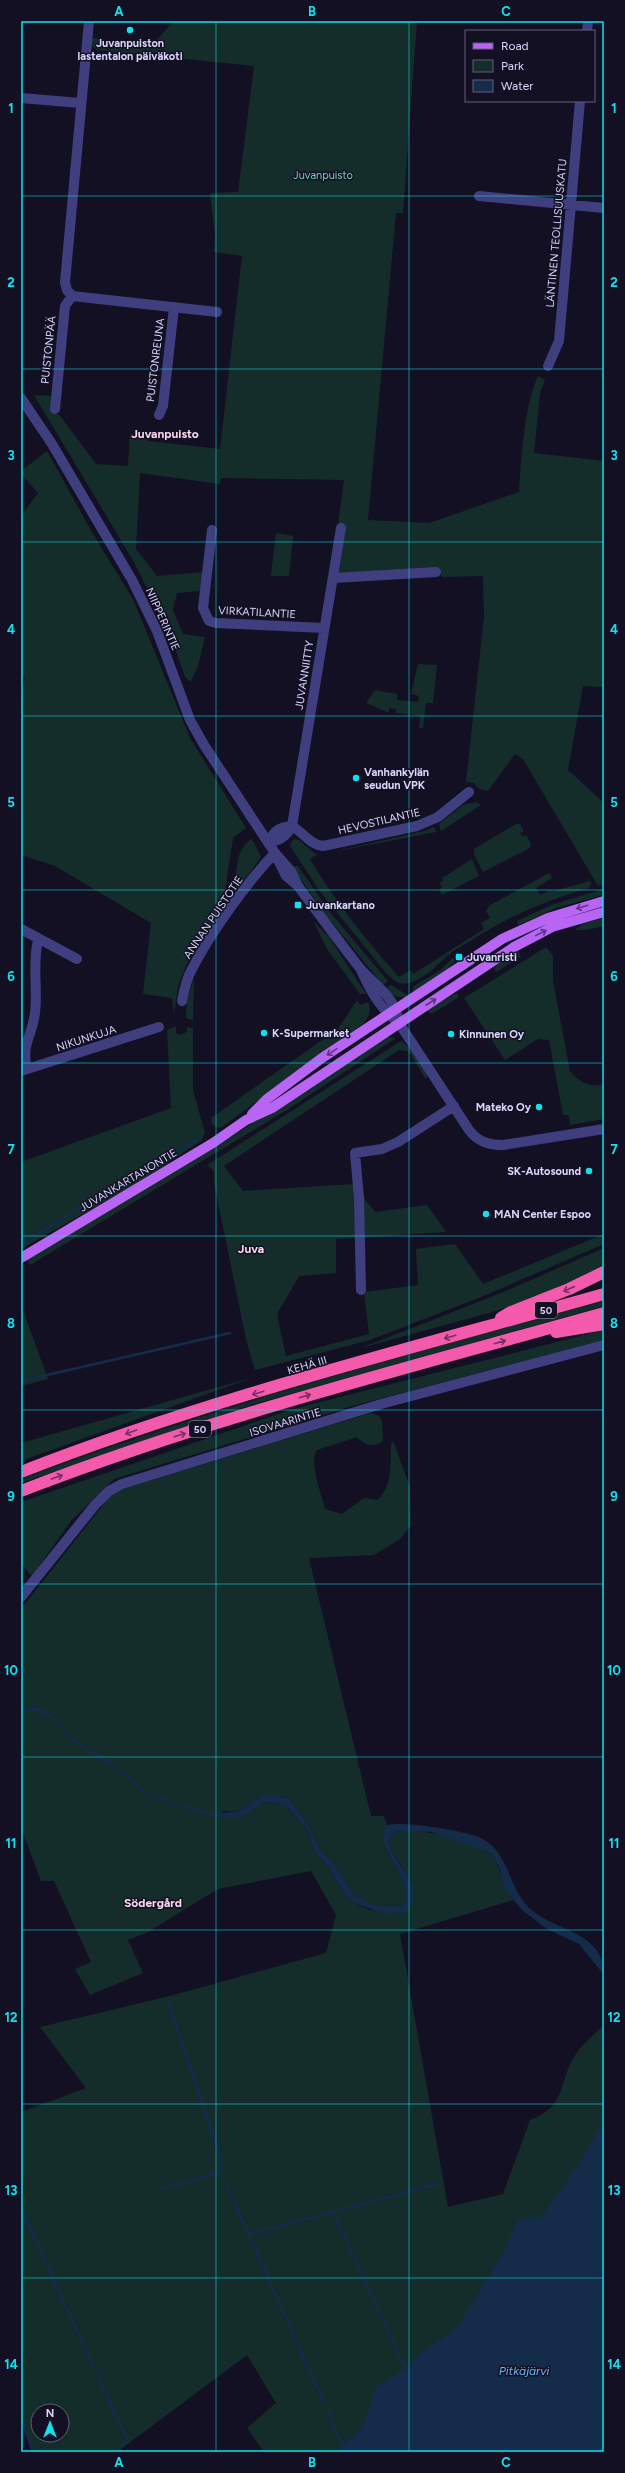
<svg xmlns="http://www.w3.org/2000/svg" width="625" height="2473" font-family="Figtree,sans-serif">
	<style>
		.green { fill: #142d2b; fill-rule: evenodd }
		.water { fill: #142b4a }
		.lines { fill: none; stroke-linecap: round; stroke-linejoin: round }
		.stream { stroke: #142b4a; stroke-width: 2.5 }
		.minor { stroke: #3f3f7f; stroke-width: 10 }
		.major { stroke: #b865f4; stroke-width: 10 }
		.highway { stroke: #f35aab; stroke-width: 12 }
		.oneway { stroke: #5d3682 }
		.oneway2 { stroke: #783161 }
		.grid { fill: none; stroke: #11e1ed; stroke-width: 1; stroke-opacity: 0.55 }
		.poi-dot { fill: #11e1ed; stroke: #131024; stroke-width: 1.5 }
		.labels { text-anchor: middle; stroke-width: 3; stroke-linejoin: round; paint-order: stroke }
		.shield { fill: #131024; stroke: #9e9bbb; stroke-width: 1 }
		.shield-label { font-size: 10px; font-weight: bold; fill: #d9d6fc }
		.poi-label { font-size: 11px; font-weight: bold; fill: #d9d6fc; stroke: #131024; text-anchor: start }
		.park-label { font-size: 11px; fill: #67d7b6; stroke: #131024 }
		.street-label { font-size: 11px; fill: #d9d6fc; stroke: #131024 }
		.neighbourhood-label { font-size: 12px; font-weight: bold; fill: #fcd8f1; stroke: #131024 }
		.water-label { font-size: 12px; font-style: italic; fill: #6cbbf4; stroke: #131024 }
		.neatline { fill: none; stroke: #11e1ed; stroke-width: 1.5 }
		.grid-label { font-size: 13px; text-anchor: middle; font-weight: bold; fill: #11e1ed }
	</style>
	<rect width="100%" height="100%" fill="#131024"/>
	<path class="green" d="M174,21H417L403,213H396L368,520L429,523L519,492C522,453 523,412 538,376L545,380L540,393L534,453L604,461V687L583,686L568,770L604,803V884L598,886L523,759L515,754L488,791L479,789L474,783L466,782L484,616L483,576L442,577L437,568L339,574L346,526L338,524L344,480L221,478L220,484L140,473L136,549L157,576L204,572L201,591L177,593L173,610L183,634L205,637L198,666L191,682L185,677L172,639L135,564L34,395L52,396L51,408L61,417L96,464L128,466L130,434L148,435V441L220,449L242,256L214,252L215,235L210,193L238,192L254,66L97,50L91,45L92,38L152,45Z
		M47,451L93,534L133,599L190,738L246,828L233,838L224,897L215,923L191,955L185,968L178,986L174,1014L172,998L143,994L151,923L55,866L21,855V698L25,676L21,677V516L38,493L21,474V471Z
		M276,533L293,536L289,576H271Z
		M418,664L437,665L433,703H426L423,728H419L420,716L396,713V709L389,708V713L366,703L375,690L397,694V700L418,702L419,696L411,694Z
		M477,802L481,805L441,831L439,824L463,805Z
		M516,824H520L524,831L520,833L523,837L526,835L531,844L530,848L483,872L474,854V849Z
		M434,827L436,832L323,854L424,831Z
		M252,839L261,857L235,893C237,874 234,849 252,839Z
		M293,839L299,840L317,855L310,859C334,900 366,940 399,977L411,970L413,974L484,929L481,923L490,918L486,911L490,905L549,873L552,878L536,888L540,895L550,890L554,891L590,881L591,884L589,888C550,899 509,916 475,938C466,944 455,949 447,956C436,966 423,980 408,983C399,986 393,979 387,974L321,893L290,846Z
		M472,859L479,876L442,895L439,890L442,887L440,883L443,881L442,878Z
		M295,866H298L329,911L387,980L386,983L383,985L325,914L293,868Z
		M604,889V895L556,908L519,925L517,921L554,904Z
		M604,918V926L586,930H575L582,924Z
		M313,921L329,937L366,994H360L327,949Z
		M546,947L553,956V981L570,1071C578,1082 590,1088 604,1084V1119L570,1125L569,1115H563L549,1040L538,1039L505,1060L464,998Z
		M518,949L521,957L496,972L494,968L506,956Z
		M453,958L455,961L442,975L412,992L414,986L439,971Z
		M194,978L193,1020L186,1018L187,1001Z
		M391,985L409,996C399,1000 392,995 385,989Z
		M457,993L459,997L432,1014L425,1010Z
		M357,1000L360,1005L368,1002C372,1010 369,1016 364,1023L222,1127L218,1128L212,1124L211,1118L338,1029Z
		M176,1026V1033L179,1035L187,1032V1027L193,1028V1090L205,1133L201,1141L136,1184L21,1249V1162L171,1108L167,1030Z
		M389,1037L396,1038L290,1108L30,1265L27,1260L213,1149L384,1038Z
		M401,1041L411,1049L428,1074L426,1079L408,1051L399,1050L224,1166L243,1191L353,1184L375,1212L427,1205L446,1232L336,1239V1273L299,1276L277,1314L286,1356L369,1334L364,1292L418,1285L416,1249L455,1244L483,1284L604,1234V1244L481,1297L370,1340L255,1370L246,1339L214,1183V1171L207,1165Z
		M604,1248V1266L539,1296L496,1311L361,1348L506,1291Z
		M604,1301V1306L254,1404L21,1483V1479C212,1408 407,1354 604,1301Z
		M21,1305L48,1379L21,1386Z
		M604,1330V1340L352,1406L114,1479L71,1521L32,1576L21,1564V1502L293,1409Z
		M254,1377L21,1461V1443Z
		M371,1413L379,1416L382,1421L383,1441C375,1448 364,1446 357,1437L317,1450C308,1460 322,1495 325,1509L342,1514L364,1498L377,1500C393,1487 390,1464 391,1445L393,1441L410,1487L411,1526L400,1539L374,1555L309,1558L371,1816H384L387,1825C369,1844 415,1875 404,1906L376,1905L355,1895L335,1865L320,1849L311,1829L290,1799L279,1796H260L237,1812L224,1811L218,1816C235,1823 251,1811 265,1802L283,1805L290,1810L309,1833L315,1852L330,1869L344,1894L354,1903L370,1910L408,1912L411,1881L391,1849L389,1842L393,1833C415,1825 468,1841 489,1852C502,1865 501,1884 513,1900L400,1934L448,2207L503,2194L530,2120C568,2106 558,2080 576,2054C583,2043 595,2034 604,2025V2176L382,2452H264L247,2428L276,2403L247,2355L117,2452H34L21,2413V2112L86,2088L40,2027L170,1996L326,1953L336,1915L311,1871L218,1889L148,1932L128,1940L143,1973L90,1995L75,1969L91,1962L54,1881H41L21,1827V1609L111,1495L126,1488ZM38,2411H62V2435H38Z"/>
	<path class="water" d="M260,1796H279L290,1799L311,1829L320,1849L335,1865L355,1895L376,1905L404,1906C415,1875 369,1844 387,1825C404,1821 468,1831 483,1839C511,1855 508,1892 534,1912C560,1932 604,1933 604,1975L579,1944L547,1929L523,1911L505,1890L499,1866L489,1852L431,1832L399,1831L393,1833L389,1842C395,1868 427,1883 408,1912L385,1914L354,1903L344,1894L330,1869L315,1852L309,1833L290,1810L283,1805L265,1802C249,1812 239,1823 218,1816L219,1813L237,1812Z
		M604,2120V2452H339C343,2441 351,2441 358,2432C368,2421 370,2402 375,2388L397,2374L427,2348L453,2331L459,2324L501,2256L518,2220L541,2217L577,2167Z"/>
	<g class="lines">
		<path class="stream" d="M21,1243L196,1140
			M21,1381L230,1333
			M21,1713C45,1699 58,1726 72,1739C84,1750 101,1756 114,1765C125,1773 133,1784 145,1791C168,1804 194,1809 220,1816
			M226,2183L324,2403
			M163,2189L221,2172V2158L168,2002
			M21,2209L128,2441L114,2452
			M333,2212L405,2367
			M249,2234L438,2184
			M328,2412L342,2444
			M21,2416L33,2452"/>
		<path class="minor" d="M89,21L65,282L67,290L72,296L217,312
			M587,31L588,21
			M21,98L80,103
			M479,196L604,208
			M548,366L559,341L580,101
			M21,398L52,444L132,580L157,631L190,720L204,745L275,853L291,871L298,886
			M55,409L65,306L72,296
			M159,415L163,406L174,307
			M212,530L203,608L209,621L216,623L324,628
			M334,578L436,572
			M292,826C304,833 310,845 323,846L417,826L438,817L469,792
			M268,843C280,840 286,837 292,826L341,528
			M268,843C274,831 279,827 292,826
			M276,856L286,876L298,886C318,913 338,940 359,967C372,983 393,995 398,1017
			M21,929L77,959
			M360,968C370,990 379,1008 399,1023L469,1130C478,1142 489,1145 503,1145L604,1129
			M182,1001C184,991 186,980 191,971C209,935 247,882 275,853
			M27,1069C21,1043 32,1037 35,1013C38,989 32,964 38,940
			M21,1071L159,1027
			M361,1290L359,1198L355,1153L382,1149L398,1142L454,1106
			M21,1597L95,1505L109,1491L122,1484L381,1404L604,1345"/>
		<path class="major" d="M252,1114L267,1099L322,1058L502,939L548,918L604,901
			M21,1258L213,1143L246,1120L272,1108L514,947L552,927L604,912"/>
		<path class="highway" d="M501,1318L511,1312L569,1289L604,1272
			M556,1332L604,1324
			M21,1472C210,1398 409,1349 604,1294
			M21,1491C211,1417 408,1368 604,1313"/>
	</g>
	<defs><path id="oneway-shaft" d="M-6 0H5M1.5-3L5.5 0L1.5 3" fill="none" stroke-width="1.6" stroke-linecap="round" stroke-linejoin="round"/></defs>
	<g class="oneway">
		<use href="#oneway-shaft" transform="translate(582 907) rotate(163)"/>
		<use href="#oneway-shaft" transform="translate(541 933) rotate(-26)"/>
		<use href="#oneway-shaft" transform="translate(431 1002) rotate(-33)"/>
		<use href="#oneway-shaft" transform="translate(332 1052) rotate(146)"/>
	</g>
	<g class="oneway2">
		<use href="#oneway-shaft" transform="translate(569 1289) rotate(156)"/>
		<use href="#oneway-shaft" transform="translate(450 1337) rotate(164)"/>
		<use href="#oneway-shaft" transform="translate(500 1342) rotate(-16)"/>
		<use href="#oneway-shaft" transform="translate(258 1393) rotate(163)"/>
		<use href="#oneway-shaft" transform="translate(305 1396) rotate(-16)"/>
		<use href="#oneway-shaft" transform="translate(131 1432) rotate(160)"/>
		<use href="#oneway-shaft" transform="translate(180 1435) rotate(-17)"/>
		<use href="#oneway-shaft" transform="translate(57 1477) rotate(-19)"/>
	</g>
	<path class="grid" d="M216,21V2452M409,21V2452M21,196H604M21,369H604M21,542H604M21,716H604M21,890H604M21,1063H604M21,1236H604M21,1410H604M21,1584H604M21,1757H604M21,1930H604M21,2104H604M21,2278H604"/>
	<g class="poi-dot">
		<circle cx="130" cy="30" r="4"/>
		<circle cx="356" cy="778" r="4"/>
		<rect x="294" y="901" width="8" height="8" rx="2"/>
		<rect x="455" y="953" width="8" height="8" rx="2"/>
		<circle cx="264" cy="1033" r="4"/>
		<circle cx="451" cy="1034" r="4"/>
		<circle cx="539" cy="1107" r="4"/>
		<circle cx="589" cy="1171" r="4"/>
		<circle cx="486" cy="1214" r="4"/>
	</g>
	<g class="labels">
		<g class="shield">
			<rect x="535" y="1302" width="22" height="16" rx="3"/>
			<rect x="189" y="1421" width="22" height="16" rx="3"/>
		</g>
		<g class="shield-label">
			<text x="546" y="1314">50</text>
			<text x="200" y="1433">50</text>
		</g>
		<g class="poi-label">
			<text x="130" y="47" text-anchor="middle">Juvanpuiston<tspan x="130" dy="13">lastentalon päiväkoti</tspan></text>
			<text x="364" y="776">Vanhankylän<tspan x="364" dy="13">seudun VPK</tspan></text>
			<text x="306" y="909">Juvankartano</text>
			<text x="467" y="961">Juvanristi</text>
			<text x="272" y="1037">K-Supermarket</text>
			<text x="459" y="1038">Kinnunen Oy</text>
			<text x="531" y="1111" text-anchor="end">Mateko Oy</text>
			<text x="581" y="1175" text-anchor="end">SK-Autosound</text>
			<text x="494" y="1218">MAN Center Espoo</text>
		</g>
		<g class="park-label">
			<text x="323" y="179">Juvanpuisto</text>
		</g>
		<g class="street-label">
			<text transform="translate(556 233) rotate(-85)" y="4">LÄNTINEN TEOLLISUUSKATU</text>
			<text transform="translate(48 350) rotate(-84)" y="4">PUISTONPÄÄ</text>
			<text transform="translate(155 360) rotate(-83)" y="4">PUISTONREUNA</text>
			<text transform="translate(257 612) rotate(3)" y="4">VIRKATILANTIE</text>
			<text transform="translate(163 619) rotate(66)" y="4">NIIPPERINTIE</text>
			<text transform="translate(304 675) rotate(-81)" y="4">JUVANNIITTY</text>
			<text transform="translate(379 821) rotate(-13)" y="4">HEVOSTILANTIE</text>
			<text transform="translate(213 917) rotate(-56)" y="4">ANNAN PUISTOTIE</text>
			<text transform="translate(86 1038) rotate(-18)" y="4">NIKUNKUJA</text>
			<text transform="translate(128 1180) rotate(-31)" y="4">JUVANKARTANONTIE</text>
			<text transform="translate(307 1365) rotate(-16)" y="4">KEHÄ III</text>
			<text transform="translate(285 1422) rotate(-17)" y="4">ISOVAARINTIE</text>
		</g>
		<g class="neighbourhood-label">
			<text x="165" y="438">Juvanpuisto</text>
			<text x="251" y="1253">Juva</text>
			<text x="153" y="1907">Södergård</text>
		</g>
		<g class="water-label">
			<text x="524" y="2375">Pitkäjärvi</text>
		</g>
	</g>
	<rect width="625" height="2473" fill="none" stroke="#131024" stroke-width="44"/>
	<rect x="465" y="30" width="130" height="72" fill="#131024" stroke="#625f7a"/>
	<rect x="473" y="43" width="20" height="6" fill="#b865f4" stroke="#625f7a"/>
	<text x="501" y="50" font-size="12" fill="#d9d6fc">Road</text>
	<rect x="473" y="60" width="20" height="12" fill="#142d2b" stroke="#625f7a"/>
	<text x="501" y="70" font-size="12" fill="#d9d6fc">Park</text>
	<rect x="473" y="80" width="20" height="12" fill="#142b4a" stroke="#625f7a"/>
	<text x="501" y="90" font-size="12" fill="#d9d6fc">Water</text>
	<g transform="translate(50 2423)"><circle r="19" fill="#131024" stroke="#625f7a"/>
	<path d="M0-3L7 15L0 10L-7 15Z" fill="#11e1ed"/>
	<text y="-6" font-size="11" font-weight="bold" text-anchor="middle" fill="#d9d6fc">N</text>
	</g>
	<rect x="22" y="22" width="581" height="2429" class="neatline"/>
	<g class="grid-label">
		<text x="119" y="16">A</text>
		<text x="312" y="16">B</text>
		<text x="506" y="16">C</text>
		<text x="11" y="113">1</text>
		<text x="614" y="113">1</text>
		<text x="11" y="287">2</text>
		<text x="614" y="287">2</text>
		<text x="11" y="460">3</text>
		<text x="614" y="460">3</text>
		<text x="11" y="634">4</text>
		<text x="614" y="634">4</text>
		<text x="11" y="807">5</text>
		<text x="614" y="807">5</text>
		<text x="11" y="981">6</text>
		<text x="614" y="981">6</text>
		<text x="11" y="1154">7</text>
		<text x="614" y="1154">7</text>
		<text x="11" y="1328">8</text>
		<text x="614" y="1328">8</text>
		<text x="11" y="1501">9</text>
		<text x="614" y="1501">9</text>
		<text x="11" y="1675">10</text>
		<text x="614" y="1675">10</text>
		<text x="11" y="1848">11</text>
		<text x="614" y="1848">11</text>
		<text x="11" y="2022">12</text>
		<text x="614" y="2022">12</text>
		<text x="11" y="2195">13</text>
		<text x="614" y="2195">13</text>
		<text x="11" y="2369">14</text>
		<text x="614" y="2369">14</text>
		<text x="119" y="2467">A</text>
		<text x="312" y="2467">B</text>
		<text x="506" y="2467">C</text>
	</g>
</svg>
